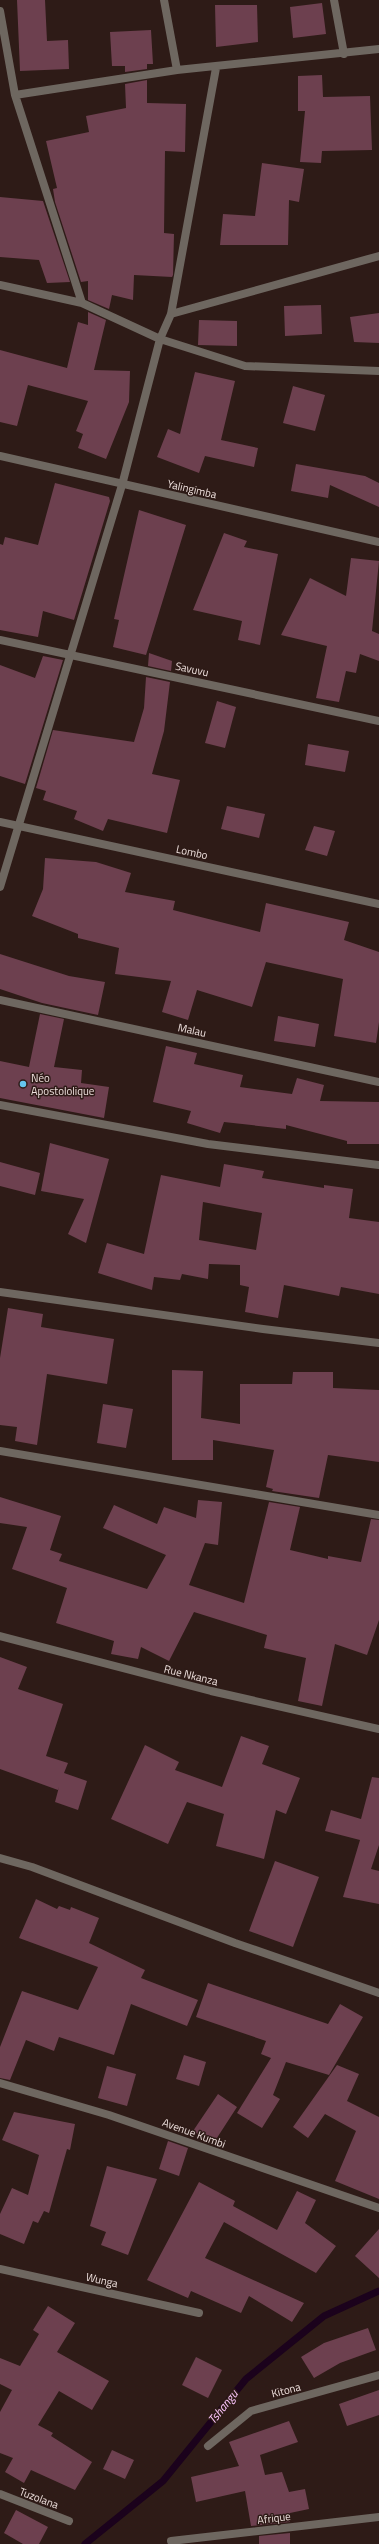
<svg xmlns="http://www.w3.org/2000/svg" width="379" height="2544" font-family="'Titillium Web',sans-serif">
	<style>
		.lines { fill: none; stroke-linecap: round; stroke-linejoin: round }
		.stream { stroke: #1b021c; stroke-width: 7 }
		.building { fill: #6d404f; fill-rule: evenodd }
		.minor { stroke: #6e6760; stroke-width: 8 }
		.poi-dot { fill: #65c5ee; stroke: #2e1b17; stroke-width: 1.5 }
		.labels { text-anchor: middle; stroke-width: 3; stroke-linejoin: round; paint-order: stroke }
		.street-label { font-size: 11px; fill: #efe1de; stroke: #2e1b17 }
		.poi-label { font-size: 11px; fill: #efe1de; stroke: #2e1b17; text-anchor: start }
		.water-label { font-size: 12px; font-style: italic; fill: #fec7fe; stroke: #2e1b17 }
	</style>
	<rect width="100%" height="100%" fill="#2e1b17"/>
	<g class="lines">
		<path class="stream" d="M85,2544L163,2481L246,2379L324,2316L379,2291"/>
	</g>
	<path class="building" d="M17,0H45L47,41L68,40L69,69L20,71Z
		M322,3L326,34L293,38L290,7Z
		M215,5H257L258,42L216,47Z
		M151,30L153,64H147V69L125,72V66H112L110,32Z
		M322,75L323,97L370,96L372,150L322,151L321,163L300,162L305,111H298V76Z
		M147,80V103L186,104L185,152L165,151L164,233L174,234L173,275L172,277L134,275L133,300L112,295L109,309L88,300V281L81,282L55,202L53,189L57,188L46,141L89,132L86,116L126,108L125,84Z
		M262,163L304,169L299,202L289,200L288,245H220L223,214L255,216Z
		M0,197L43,201L70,282L47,283L39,260L0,257Z
		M321,305L322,334L285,336L284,306Z
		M88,312L106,320L94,370L130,371L129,402L106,459L78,448L83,434L76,431L88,401L28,385L17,426L0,422V350L67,368L78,322L88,325Z
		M379,313V343L354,342L350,317Z
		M199,320L237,321V346L198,345Z
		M195,372L235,381L221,440L258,448L254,467L205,456L199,473L157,457L168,429L180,434Z
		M293,386L325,395L315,431L283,423Z
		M296,464L365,476L379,483V507L330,485L328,498L291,491Z
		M55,483L109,497L110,501L74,620L43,611L38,637L0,630V544L3,545L5,537L38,545Z
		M139,510L186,525L146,655L113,647L119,620L114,619Z
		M224,533L247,541L244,547L278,554L260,645L238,640L242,621L193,610Z
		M351,558L379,561L372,631L379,634V661L360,654L356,673L346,671L339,702L316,698L327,646L281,635L310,578L346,596Z
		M149,653L172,661L171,671L148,666Z
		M43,656L63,660L25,784L0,776V665L35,678Z
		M146,677L170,682L164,731L152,774L180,780L167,833L108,819L103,831L74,819L77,811L43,800L46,791L36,788L53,730L134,742L144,708Z
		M217,701L236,707L225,748L205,743Z
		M308,744L349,751L345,772L305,765Z
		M227,806L265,814L259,838L221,829Z
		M314,826L335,831L327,856L305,850Z
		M45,858L96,862L131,873L125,892L175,901L173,910L260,932L266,903L349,922L344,940L379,952V1022L376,1043L334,1036L343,979L266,962L252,1007L197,990L188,1020L162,1012L171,981L115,974L119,948L78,938V934L32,916L43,889Z
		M0,954L69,976L105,982L98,1015L42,1003L0,989Z
		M40,1014L64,1019L54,1067L82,1070L81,1083L109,1087L104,1118L0,1098V1061L29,1067Z
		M278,1016L319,1024L315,1047L274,1041Z
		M166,1046L197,1053L194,1064L243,1075L240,1087L292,1094L297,1078L324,1085L320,1101L379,1102V1144H347V1141L286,1125V1129L224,1122L220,1133L187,1123L191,1111L153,1102Z
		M50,1143L109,1159L86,1243L68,1234L84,1199L41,1191Z
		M0,1162L40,1173L35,1195L0,1186Z
		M224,1164L264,1171L262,1178L324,1188V1185L353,1189L349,1218L379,1222V1294L341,1287L339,1296L284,1285L278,1318L245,1312L249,1287L240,1285V1265L209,1264L208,1279L182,1274L180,1280L154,1277L152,1290L98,1273L107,1243L144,1254L161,1175L220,1187ZM203,1202L262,1213L256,1250L199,1240Z
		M8,1308L43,1314L41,1327L114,1339L107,1384L47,1374L37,1445L15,1441L17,1427L0,1425V1358Z
		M172,1370L203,1371L201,1418L240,1424V1384H292L293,1372H333V1388L379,1390V1462L328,1455L319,1498L272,1491L273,1489L266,1487L274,1450L213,1440V1460H172Z
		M103,1404L133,1409L126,1448L97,1443Z
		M0,1497L61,1516L50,1550L62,1554L59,1561L147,1589L166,1555L103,1528L114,1505L157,1524L164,1507L196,1518L198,1500L222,1502L218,1545L205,1543L189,1585L244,1603L269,1502L300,1507L290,1550L328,1559V1556L361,1562L371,1519L379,1520V1620L367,1655L335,1644L322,1706L298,1701L306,1658L264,1648L267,1635L194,1612L169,1661L141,1647L138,1659L111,1654L114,1641L56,1623L67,1588L12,1569L27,1527L0,1523Z
		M0,1657L27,1667L18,1689L63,1704L46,1756L68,1763L64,1773L87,1781L78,1810L55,1802L59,1787L58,1790L0,1769Z
		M241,1736L269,1746L262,1764L300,1778L286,1814L276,1810L264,1859L216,1846L224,1814L187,1802L168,1844L111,1819L145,1745L179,1762L175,1770L222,1787Z
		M372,1777L379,1778V1845L371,1869L379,1871V1904L343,1897L360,1840L325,1831L331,1810L361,1819Z
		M275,1861L319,1877L293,1947L249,1931Z
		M36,1899L57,1909L59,1906L70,1910L71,1907L99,1918L89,1943L145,1970L141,1978L198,2000L187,2026L131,2004L114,2055L59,2037L54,2051L26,2040L10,2080L0,2078V2047L22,1991L78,2010L98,1967L19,1938Z
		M208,1983L328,2024L340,2004L363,2017L329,2075L286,2062L273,2095L280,2099L262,2128L237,2113L271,2058L261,2054L266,2041L196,2017Z
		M184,2055L206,2062L199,2086L176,2079Z
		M337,2065L359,2074L347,2101L379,2117V2199L335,2181L356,2131L325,2114L308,2138L293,2127Z
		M107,2066L136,2074L127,2106L98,2098Z
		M218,2094L237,2107L213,2144L193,2131Z
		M14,2112L75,2124L70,2150L67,2149L49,2213L44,2211L38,2223L33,2221L24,2244L0,2234V2214L12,2188L28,2195L39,2155L2,2140Z
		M168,2141L188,2148L179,2176L159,2169Z
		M107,2166L157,2179L128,2255L101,2245L106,2232L90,2226Z
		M199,2182L235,2201L233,2206L277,2230L297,2191L316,2200L305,2223L336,2246L316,2273L224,2222L205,2258L304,2303L292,2322L249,2296L241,2313L191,2291L188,2298L147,2280Z
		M379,2229V2278L355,2256Z
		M48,2306L75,2323L57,2352L109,2381L92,2410L59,2391L38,2425L53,2433L51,2436L92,2462L75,2490L31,2470L24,2483L5,2472L13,2458L0,2453V2412L12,2390L0,2384V2358L20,2366L39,2334L33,2330Z
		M368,2328L376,2350L340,2363L314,2378L301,2357L324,2343Z
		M196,2357L222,2370L208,2398L182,2385Z
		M379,2390V2415L347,2426L339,2404Z
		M289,2421L298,2442L260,2455L265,2475L282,2472L289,2492L305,2489L309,2509L290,2513V2522L251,2526L245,2491L196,2502L191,2477L239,2466L229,2442Z
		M112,2450L134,2460L125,2479L103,2469Z
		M16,2510L48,2527L39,2544H23L4,2533Z
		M290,2533V2544H259V2536Z"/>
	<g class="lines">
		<path class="minor" d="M164,0L177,70
			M334,0L344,54
			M0,11L15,95L82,303
			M15,95L177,70L379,49
			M0,285L82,303L160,339L245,366L379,371
			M171,314L379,256
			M0,456L379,542
			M0,640L379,721
			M0,822L379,904
			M0,887L122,485L160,339L171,314L216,68
			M0,1000L379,1082
			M0,1105L208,1144L379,1165
			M0,1292L263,1329L379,1343
			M0,1451L379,1515
			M0,1636L211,1691L379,1729
			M0,1858L32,1867L235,1943L379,1993
			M0,2083L109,2115L379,2208
			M0,2269L199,2313
			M208,2446L251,2411L379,2375
			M0,2494L69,2521
			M171,2541L379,2517"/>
	</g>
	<circle class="poi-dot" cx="23" cy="1084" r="4"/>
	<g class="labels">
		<g class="street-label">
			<text transform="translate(192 489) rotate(13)" y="4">Yalingimba</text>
			<text transform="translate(192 669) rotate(12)" y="4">Savuvu</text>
			<text transform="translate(192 852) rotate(12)" y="4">Lombo</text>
			<text transform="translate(192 1030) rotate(12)" y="4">Malau</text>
			<text transform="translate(191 1675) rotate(14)" y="4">Rue Nkanza</text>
			<text transform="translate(194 2133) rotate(20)" y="4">Avenue Kumbi</text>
			<text transform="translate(102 2280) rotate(13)" y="4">Wunga</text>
			<text transform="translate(286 2390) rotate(-14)" y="4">Kitona</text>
			<text transform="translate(39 2498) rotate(21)" y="4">Tuzolana</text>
			<text transform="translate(274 2518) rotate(-7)" y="4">Afrique</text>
		</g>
		<g class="poi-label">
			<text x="31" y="1082">Néo<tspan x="31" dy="13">Apostololique</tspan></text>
		</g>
		<g class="water-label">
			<text transform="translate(223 2407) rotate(-51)" y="4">Tshangu</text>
		</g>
	</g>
</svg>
